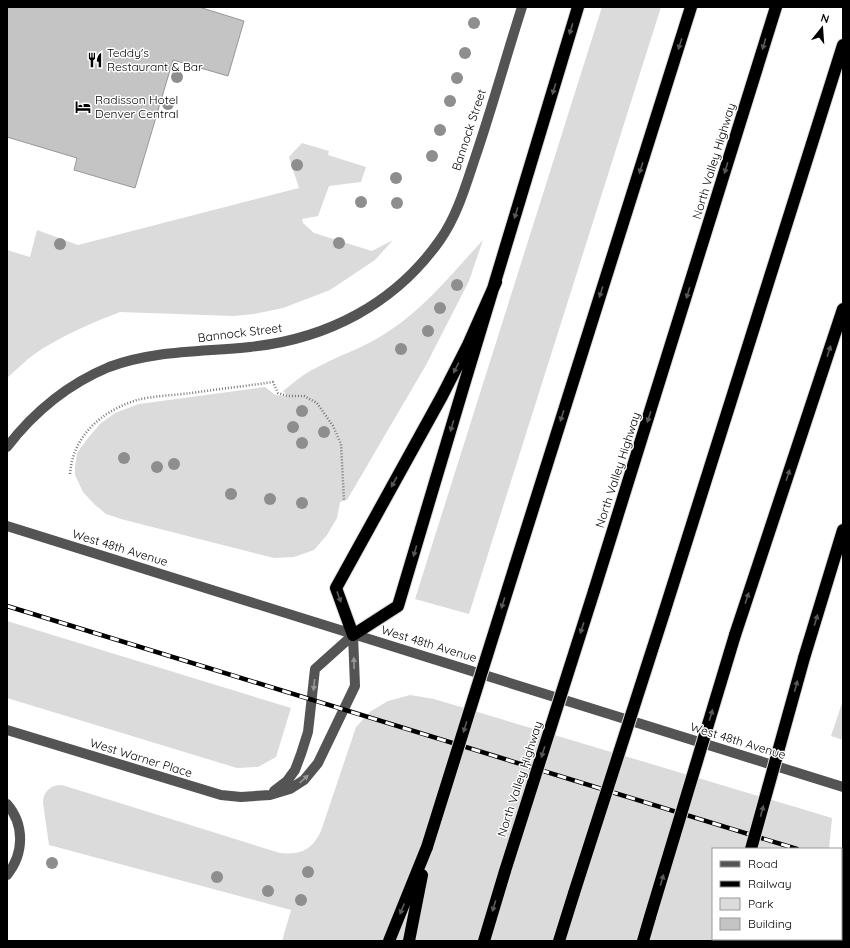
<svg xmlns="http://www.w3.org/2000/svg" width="850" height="948" font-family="Quicksand,sans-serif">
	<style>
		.green { fill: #dbdbdb }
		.building { fill: #c4c4c4; stroke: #989898 }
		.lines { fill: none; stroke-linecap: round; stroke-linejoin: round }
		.highway-casing { stroke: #dbdbdb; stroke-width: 14 }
		.path { stroke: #767676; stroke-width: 2.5; stroke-dasharray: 1 2; stroke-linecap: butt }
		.minor { stroke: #545454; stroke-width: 10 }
		.highway { stroke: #000; stroke-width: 12 }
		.rail-casing { stroke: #000; stroke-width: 4.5 }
		.rail { stroke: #fff; stroke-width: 3; stroke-dasharray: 9; stroke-linecap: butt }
		.highway-bridge-casing { stroke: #dbdbdb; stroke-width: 14; stroke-linecap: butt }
		.highway-bridge { stroke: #000; stroke-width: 12 }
		.tree { fill: #8e8e8e }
		.oneway { fill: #595959 }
		.oneway2 { fill: #989898 }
		.labels { text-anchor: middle; stroke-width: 3; stroke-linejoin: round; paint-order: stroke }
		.poi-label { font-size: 12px; fill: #000; stroke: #fff; text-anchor: start }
		.street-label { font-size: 12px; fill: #000; stroke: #fff }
	</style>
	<rect width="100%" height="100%" fill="#fff"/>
	<path class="green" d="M602,7H661L469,614L415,599Z
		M302,143L329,151L328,155L366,167L361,182L329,186L318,216L302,219L303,223L314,233L372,251L393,240L375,260L330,290L283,308L254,314L234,316L120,312C91,323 52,340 28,359C21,365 14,372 7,378V250L30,257L37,230L78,245L299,188L289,157Z
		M483,240L469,281L426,365L347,500L340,502L337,518L327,535L314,550L294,557L274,558L121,519L106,514L94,504L83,492L75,475V467L77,453L88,438L100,424L115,413L139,404L265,387L275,395L288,396L283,391C292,384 301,376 310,371C336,356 365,348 389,331C426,307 453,272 483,240Z
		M7,621L291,708L276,757L258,767L237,768L7,698Z
		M410,695L434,699L832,818L829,849H713V939H819L818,941H282L291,910L49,845L43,803C43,792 50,785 62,785L280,853C301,855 312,850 321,831L356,727L371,711L388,701Z
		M843,700V740L831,736Z"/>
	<path class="building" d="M7,7H199L244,21L228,76L173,60L135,188L74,170L77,158L7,137Z"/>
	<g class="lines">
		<defs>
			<path id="highway" d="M496,282L468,345L442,396L336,588L353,635L398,606C457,406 518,207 578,7
				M515,566L691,7
				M594,591L776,7
				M664,613L843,45
				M735,635L843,309
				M804,658L843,530
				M389,941L427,847
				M409,941L422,875
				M484,941L505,871
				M559,941L574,893
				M643,941L650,917
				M726,941L727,939"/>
		</defs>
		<use href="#highway" class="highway-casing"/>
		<path class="path" d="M70,474C73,435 102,411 137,400C152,396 176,395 191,393C219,389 246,386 273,382L278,393L288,396H304L317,403L333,426L341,444L344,501"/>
		<path class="minor" d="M7,447C34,412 68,384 109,367C154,350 203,352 250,347C327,339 395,304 440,240C457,216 466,185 475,158C492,108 506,57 522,7
			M7,526L843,787
			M7,730L221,795L241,797L270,795L290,789L304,780L318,763L355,686L353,635
			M274,791L287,781L295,770L301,754L308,732L315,669L353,635
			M7,804C25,825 24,854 7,875"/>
		<use href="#highway" class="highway"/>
		<defs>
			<path id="rail" d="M7,606L797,849
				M841,862L843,863"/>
		</defs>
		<use href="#rail" class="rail-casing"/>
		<use href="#rail" class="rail"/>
		<defs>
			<path id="highway-bridge" d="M427,847L515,566
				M751,849L804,658
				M505,871L594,591
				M574,893L664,613
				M650,917L735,635"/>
		</defs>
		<use href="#highway-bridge" class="highway-bridge-casing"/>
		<use href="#highway-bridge" class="highway-bridge"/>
	</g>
	<g class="tree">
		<circle cx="474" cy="23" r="6"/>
		<circle cx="465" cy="53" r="6"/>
		<circle cx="177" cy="77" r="6"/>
		<circle cx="457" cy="78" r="6"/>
		<circle cx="450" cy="101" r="6"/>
		<circle cx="168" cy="104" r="6"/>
		<circle cx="440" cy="130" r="6"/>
		<circle cx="432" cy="156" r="6"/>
		<circle cx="297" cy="165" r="6"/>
		<circle cx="396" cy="178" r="6"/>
		<circle cx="361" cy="202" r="6"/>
		<circle cx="397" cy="203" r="6"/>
		<circle cx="339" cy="243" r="6"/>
		<circle cx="60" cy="244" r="6"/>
		<circle cx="457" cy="285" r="6"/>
		<circle cx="440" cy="308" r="6"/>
		<circle cx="428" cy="331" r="6"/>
		<circle cx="401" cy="349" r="6"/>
		<circle cx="302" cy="411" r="6"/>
		<circle cx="293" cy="427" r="6"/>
		<circle cx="324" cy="432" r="6"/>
		<circle cx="302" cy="443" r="6"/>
		<circle cx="124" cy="458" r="6"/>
		<circle cx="174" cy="464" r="6"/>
		<circle cx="157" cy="467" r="6"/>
		<circle cx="231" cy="494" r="6"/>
		<circle cx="270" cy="499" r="6"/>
		<circle cx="302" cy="503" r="6"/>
		<circle cx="52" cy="863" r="6"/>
		<circle cx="308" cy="872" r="6"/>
		<circle cx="217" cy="877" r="6"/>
		<circle cx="268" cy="891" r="6"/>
		<circle cx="301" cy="900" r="6"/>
	</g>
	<defs><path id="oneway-solid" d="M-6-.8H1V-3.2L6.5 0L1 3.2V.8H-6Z"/></defs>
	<g class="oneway">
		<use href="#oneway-solid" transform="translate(571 29) rotate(107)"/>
		<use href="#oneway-solid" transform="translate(680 44) rotate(108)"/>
		<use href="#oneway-solid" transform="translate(764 44) rotate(107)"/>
		<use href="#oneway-solid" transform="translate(554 89) rotate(107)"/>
		<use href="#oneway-solid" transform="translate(641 168) rotate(108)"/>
		<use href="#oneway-solid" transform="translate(726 168) rotate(107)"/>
		<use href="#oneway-solid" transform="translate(516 213) rotate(107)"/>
		<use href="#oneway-solid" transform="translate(601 292) rotate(108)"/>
		<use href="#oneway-solid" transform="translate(688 293) rotate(107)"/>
		<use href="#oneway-solid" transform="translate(829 351) rotate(-72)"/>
		<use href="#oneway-solid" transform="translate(456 368) rotate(117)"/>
		<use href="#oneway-solid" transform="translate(562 416) rotate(108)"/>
		<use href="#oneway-solid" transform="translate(649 417) rotate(108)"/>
		<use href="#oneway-solid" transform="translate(452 426) rotate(107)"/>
		<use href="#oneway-solid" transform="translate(788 475) rotate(-72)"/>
		<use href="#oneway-solid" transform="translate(394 482) rotate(119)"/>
		<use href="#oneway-solid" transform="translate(415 551) rotate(106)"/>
		<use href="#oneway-solid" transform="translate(339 597) rotate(70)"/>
		<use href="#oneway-solid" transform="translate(747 598) rotate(-72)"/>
		<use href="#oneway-solid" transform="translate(503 603) rotate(107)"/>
		<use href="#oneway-solid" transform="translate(816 620) rotate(-73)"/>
		<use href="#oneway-solid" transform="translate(582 628) rotate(108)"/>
		<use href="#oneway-solid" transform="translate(796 686) rotate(-75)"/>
		<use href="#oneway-solid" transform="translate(711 715) rotate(-73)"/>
		<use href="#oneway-solid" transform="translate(465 727) rotate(107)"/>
		<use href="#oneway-solid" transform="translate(543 752) rotate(108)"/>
		<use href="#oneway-solid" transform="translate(762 811) rotate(-75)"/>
		<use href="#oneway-solid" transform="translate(662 880) rotate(-73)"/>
		<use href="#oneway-solid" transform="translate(494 906) rotate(107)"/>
		<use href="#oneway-solid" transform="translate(402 909) rotate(112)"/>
	</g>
	<g class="oneway2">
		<use href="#oneway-solid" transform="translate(354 663) rotate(-92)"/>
		<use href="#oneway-solid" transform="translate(314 685) rotate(96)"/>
		<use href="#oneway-solid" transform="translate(304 779) rotate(-42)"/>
	</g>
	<defs>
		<symbol id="restaurant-bare" viewBox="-9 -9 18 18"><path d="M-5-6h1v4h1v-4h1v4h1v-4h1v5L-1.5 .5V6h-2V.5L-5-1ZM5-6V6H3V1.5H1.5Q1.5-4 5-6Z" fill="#000" stroke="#fff" stroke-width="2.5" paint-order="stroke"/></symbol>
		<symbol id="hotel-bare" viewBox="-9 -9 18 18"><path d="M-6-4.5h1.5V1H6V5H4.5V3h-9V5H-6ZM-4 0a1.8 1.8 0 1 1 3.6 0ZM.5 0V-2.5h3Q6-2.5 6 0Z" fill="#000" stroke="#fff" stroke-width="2.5" paint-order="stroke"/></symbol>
	</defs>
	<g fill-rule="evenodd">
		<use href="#restaurant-bare" x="84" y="49" width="22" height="22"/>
		<use href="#hotel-bare" x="72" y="96" width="22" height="22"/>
	</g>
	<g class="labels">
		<g class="poi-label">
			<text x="107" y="57">Teddy's<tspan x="107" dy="14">Restaurant &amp; Bar</tspan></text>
			<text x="95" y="104">Radisson Hotel<tspan x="95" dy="14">Denver Central</tspan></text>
		</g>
		<g class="street-label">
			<text transform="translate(469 130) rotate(-72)" y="4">Bannock Street</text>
			<text transform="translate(714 161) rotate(-73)" y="4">North Valley Highway</text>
			<text transform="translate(240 333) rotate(-7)" y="4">Bannock Street</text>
			<text transform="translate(618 470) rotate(-72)" y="4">North Valley Highway</text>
			<text transform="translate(120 548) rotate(17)" y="4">West 48th Avenue</text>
			<text transform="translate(429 644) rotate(17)" y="4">West 48th Avenue</text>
			<text transform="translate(738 741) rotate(17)" y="4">West 48th Avenue</text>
			<text transform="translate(141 758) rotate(17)" y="4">West Warner Place</text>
			<text transform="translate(520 779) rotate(-72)" y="4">North Valley Highway</text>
		</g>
	</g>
	<rect width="850" height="948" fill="none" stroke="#000000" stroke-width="16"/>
	<rect x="712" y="848" width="130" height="92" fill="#ffffff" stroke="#999999"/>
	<rect x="720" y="861" width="20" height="6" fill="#545454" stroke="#999999"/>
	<text x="748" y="868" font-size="12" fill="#000000">Road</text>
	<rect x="720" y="881" width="20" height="6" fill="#000000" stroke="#999999"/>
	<text x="748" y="888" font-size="12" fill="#000000">Railway</text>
	<rect x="720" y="898" width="20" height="12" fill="#dbdbdb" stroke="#999999"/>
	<text x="748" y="908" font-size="12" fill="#000000">Park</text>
	<rect x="720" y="918" width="20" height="12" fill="#c4c4c4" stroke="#999999"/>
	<text x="748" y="928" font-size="12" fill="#000000">Building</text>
	<g transform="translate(822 28) rotate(17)" stroke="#ffffff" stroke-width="3" paint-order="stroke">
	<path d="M0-3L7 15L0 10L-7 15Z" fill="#000000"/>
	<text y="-6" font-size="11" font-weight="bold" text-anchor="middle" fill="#000000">N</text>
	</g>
</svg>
